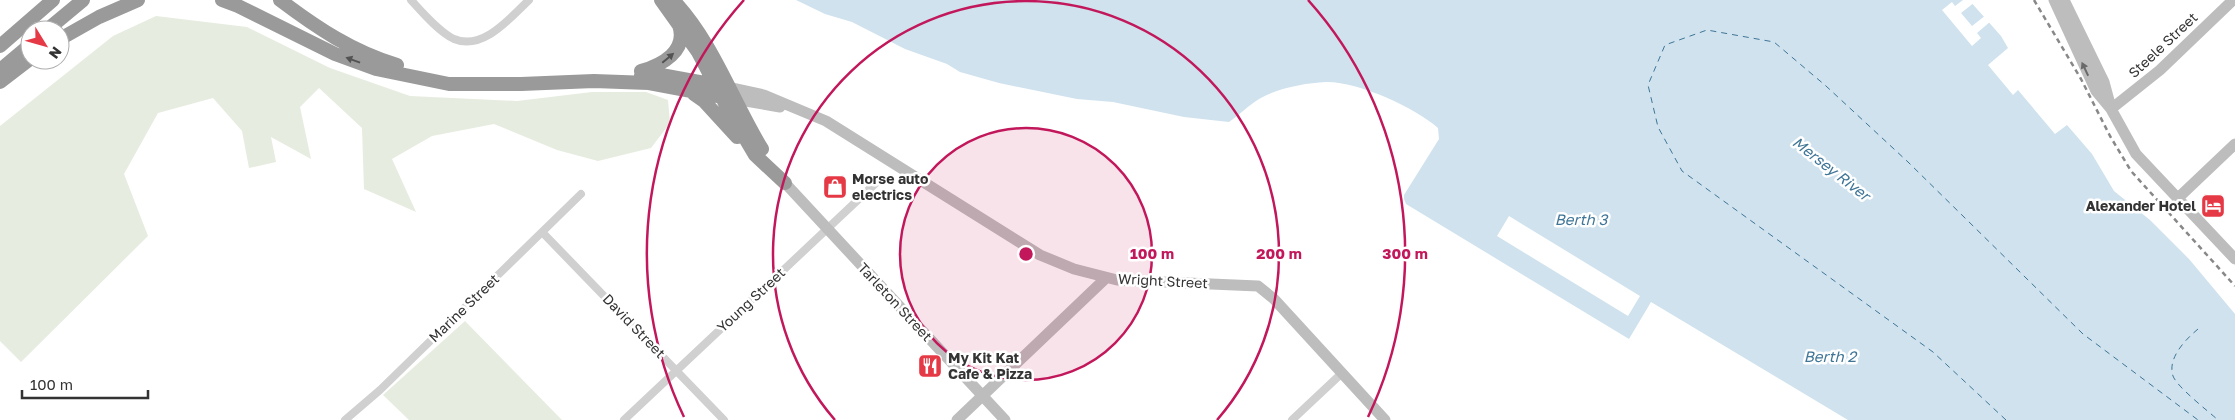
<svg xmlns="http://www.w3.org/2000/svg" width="2235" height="420" font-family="'Golos Text',sans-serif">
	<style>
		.green { fill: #e6ecdf }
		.water { fill: #cfe2ee }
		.pier { fill: #fff }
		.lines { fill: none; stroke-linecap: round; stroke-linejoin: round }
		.ferry { stroke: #3f7597; stroke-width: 1; stroke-dasharray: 6 5; stroke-linecap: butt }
		.street { stroke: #d0d0d0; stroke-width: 8 }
		.secondary { stroke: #bdbdbd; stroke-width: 11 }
		.highway { stroke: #9a9a9a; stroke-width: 14 }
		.rail { stroke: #888; stroke-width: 2.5; stroke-dasharray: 5 4; stroke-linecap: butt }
		.oneway { fill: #525252 }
		.oneway2 { fill: #6a6a6a }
		.ring { fill: none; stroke: #c2185b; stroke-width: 2.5 }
		.labels { text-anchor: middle; stroke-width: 5; stroke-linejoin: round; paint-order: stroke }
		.street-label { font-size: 14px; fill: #333; stroke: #fff }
		.poi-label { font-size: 14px; font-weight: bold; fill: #333; stroke: #fff; text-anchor: start }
		.water-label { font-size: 15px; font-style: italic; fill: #3f7597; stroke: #fff }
		.centre { fill: #c2185b; stroke: #fff; stroke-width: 2.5 }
		.ring-label { font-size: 15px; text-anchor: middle; font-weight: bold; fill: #c2185b; stroke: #fff; stroke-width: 5; stroke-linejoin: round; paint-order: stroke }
	</style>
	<rect width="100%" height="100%" fill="#fff"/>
	<path class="green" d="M156,16L247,27L330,68L410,96L517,101L592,92H646L668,100L670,123L651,148L598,161L557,150L494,124L432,136L392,159L416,212L364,189L362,128L319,88L300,107L311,159L271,137L276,162L249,168L242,131L213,98L158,113L124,174L148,236L21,362L0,341V126L113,36Z
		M465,321L562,420H409L383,395Z"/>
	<path class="water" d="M796,0H1969L2001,36L2008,48L1988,65L2013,95L2018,90L2055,134L2067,125L2092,154L2114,191L2150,220L2189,259L2235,314V420H1848L1651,302L1629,339L1406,204L1404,199V195L1439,139L1438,128C1415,107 1356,81 1326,82C1305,83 1278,88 1259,99C1249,105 1239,115 1229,122L1184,117L1113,102L1077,99L999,83L960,72L947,64L905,49L852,22L825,14Z"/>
	<path class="pier" d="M1963,0H1973L1975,2L1961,13L1972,26L1986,15L1991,21L1977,33L1981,38L1972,46L1942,10L1952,2L1955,6Z
		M1509,216L1640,296L1628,316L1497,236Z"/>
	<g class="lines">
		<path class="ferry" d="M2198,329C2186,339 2167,358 2173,376C2177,387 2208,411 2218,420
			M2006,420L1933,352L1682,171L1658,127L1648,85L1665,45L1707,30L1774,42L1826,86L1908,162L2083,334L2198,420"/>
		<path class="street" d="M411,0C422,12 439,32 454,39C483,51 510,18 529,0
			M543,233L724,420
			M345,420L380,390L581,194
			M624,420L878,181
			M1292,420L1342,373"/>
		<path class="secondary" d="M2054,0L2096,91L2111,109L2136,154L2235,259
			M2064,0L2104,82L2111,108
			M728,87L764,95L826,121L1040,255L1074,269L1117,280L1258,286L1274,299L1385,420
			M734,99L780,107
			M2111,109L2160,70L2233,0
			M785,183L1005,420
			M2177,199L2235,144
			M957,420L1106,278"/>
		<path class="highway" d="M222,0L238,6L335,54L376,69L449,84H521L594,81L649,83L734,99
			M280,0C317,28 353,52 397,65
			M661,0L698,52L729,111L755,155L785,183
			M673,0C713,42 732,100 762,149
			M47,30L83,0
			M60,39L99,17L138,0
			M0,46L53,0
			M0,70L30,45
			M641,71C662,65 688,51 679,25
			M641,75H661L721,86
			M0,82L30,59
			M694,94L704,101L737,137"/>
		<path class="rail" d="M2034,0L2081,79L2110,136L2131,171L2235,286"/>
	</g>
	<defs><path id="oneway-solid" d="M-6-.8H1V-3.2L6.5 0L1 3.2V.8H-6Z" transform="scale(1.25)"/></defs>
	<g class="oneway">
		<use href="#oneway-solid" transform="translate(668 58) rotate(-40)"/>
		<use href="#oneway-solid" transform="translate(353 60) rotate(-160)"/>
	</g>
	<use class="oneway2" href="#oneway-solid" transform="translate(2085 69) rotate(-115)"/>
	<circle cx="1026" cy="254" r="126" fill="#c2185b" fill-opacity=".12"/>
	<g class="ring">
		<circle cx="1026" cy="254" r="126"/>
		<path d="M835 420A253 253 0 1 1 1217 420"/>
		<path d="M684 417A379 379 0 0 1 744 0M1308 0A379 379 0 0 1 1368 417"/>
	</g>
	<defs>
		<symbol id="shop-square" viewBox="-11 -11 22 22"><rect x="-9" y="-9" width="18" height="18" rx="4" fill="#e63946" stroke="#fff"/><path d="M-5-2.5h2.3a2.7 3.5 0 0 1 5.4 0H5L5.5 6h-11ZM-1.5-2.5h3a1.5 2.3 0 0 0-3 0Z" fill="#fff"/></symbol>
		<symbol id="hotel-square" viewBox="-11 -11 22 22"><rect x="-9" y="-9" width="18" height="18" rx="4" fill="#e63946" stroke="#fff"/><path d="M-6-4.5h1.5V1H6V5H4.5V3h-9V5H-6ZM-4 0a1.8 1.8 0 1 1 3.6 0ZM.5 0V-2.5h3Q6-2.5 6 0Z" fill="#fff"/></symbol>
		<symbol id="restaurant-square" viewBox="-11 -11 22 22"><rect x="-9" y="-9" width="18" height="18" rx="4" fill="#e63946" stroke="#fff"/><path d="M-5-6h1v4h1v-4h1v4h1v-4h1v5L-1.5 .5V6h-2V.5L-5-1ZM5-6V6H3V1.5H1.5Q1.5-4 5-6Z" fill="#fff"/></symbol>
	</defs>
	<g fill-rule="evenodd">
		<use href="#shop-square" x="821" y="173" width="28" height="28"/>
		<use href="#hotel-square" x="2199" y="192" width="28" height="28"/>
		<use href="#restaurant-square" x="916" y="352" width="28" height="28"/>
	</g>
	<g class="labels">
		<g class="street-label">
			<text transform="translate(2163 45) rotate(-43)" y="5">Steele Street</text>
			<text transform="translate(1163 281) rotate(3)" y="5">Wright Street</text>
			<text transform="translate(751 300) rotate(-43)" y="5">Young Street</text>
			<text transform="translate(895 302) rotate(47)" y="5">Tarleton Street</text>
			<text transform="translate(464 308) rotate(-44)" y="5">Marine Street</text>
			<text transform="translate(634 326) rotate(46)" y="5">David Street</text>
		</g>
		<g class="poi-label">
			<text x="852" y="184">Morse auto<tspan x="852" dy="16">electrics</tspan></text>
			<text x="2196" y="211" text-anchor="end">Alexander Hotel</text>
			<text x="948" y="363">My Kit Kat<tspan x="948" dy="16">Cafe &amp; Pizza</tspan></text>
		</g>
		<g class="water-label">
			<text transform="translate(1831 169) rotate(38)" y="5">Mersey River</text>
			<text x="1581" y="225">Berth 3</text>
			<text x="1830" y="362">Berth 2</text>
		</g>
	</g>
	<circle cx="1026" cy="254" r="8" class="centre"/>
	<g class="ring-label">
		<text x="1152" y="259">100 m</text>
		<text x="1279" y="259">200 m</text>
		<text x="1405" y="259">300 m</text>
	</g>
	<g transform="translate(45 45) rotate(127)"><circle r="24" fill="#ffffff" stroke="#adadad"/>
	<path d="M0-4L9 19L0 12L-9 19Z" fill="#e63946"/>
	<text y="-8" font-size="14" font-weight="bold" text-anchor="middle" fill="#333333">N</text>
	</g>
	<path d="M22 390v8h126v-8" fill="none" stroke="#333333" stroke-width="2.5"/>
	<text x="30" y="390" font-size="15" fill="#333333" stroke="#ffffff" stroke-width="4" paint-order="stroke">100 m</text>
</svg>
